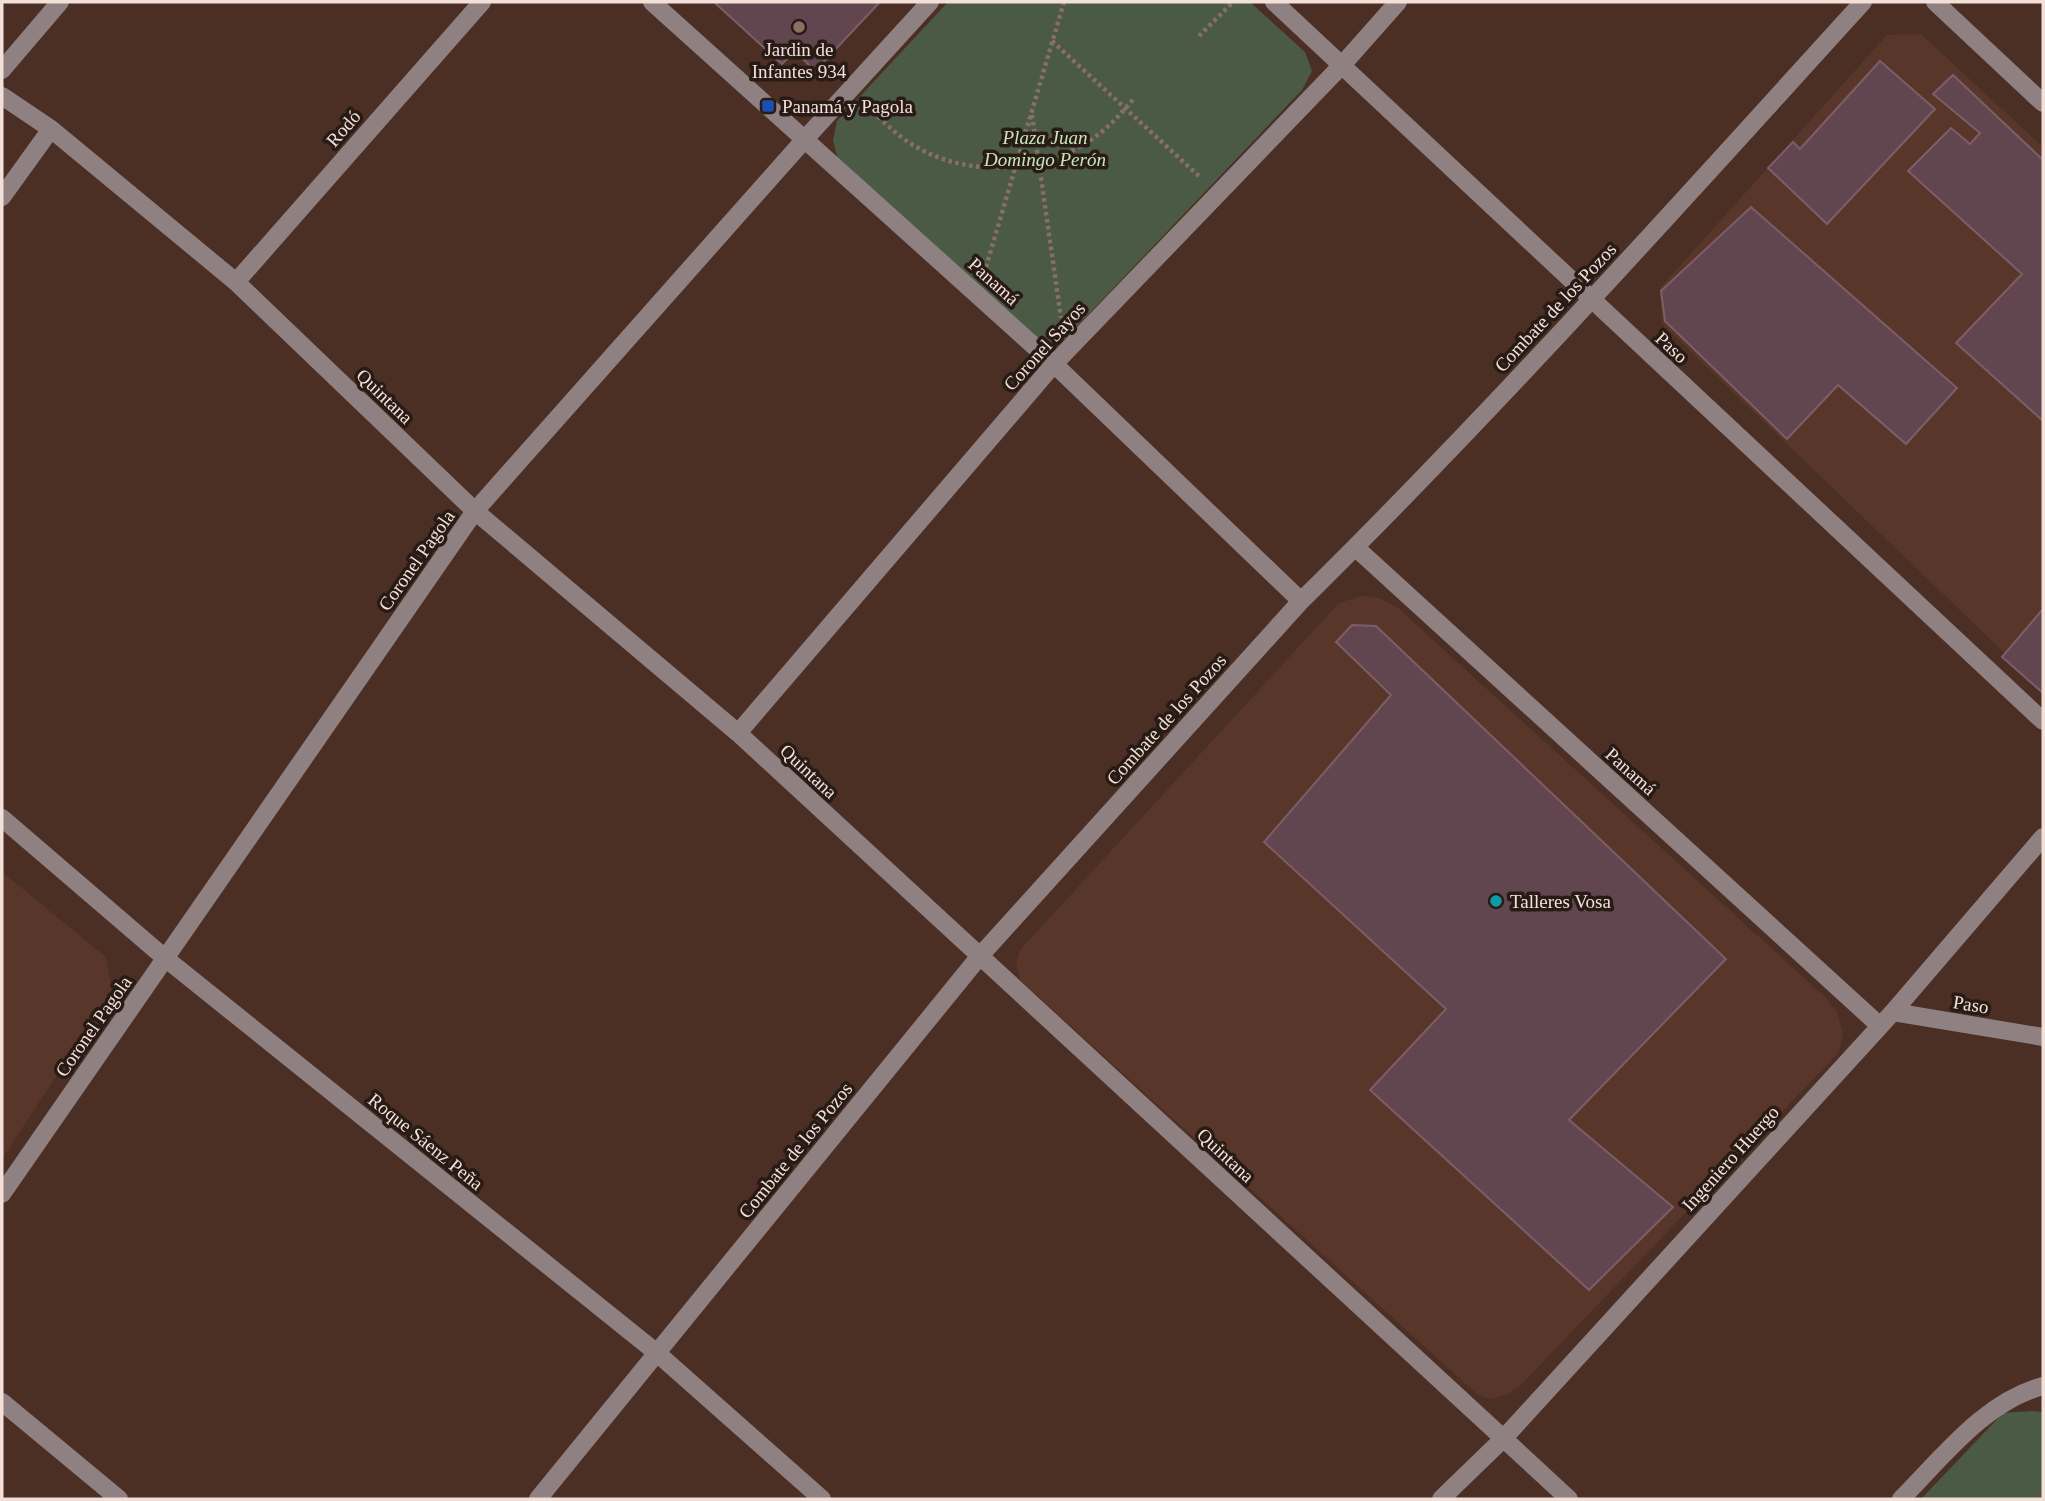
<svg xmlns="http://www.w3.org/2000/svg" width="2045" height="1501" font-family="'Times New Roman',serif">
	<style>
		.built { fill: #59362a }
		.green { fill: #4b5a44 }
		.building { fill: #62464f; stroke: #7e5d68; stroke-width: 2 }
		.lines { fill: none; stroke-linecap: round; stroke-linejoin: round }
		.path { stroke: #886f66; stroke-width: 4.5; stroke-dasharray: 3.5 3.5; stroke-linecap: butt }
		.minor { stroke: #8f8081; stroke-width: 18 }
		.education-dot { fill: #8d6e63; stroke: #281b16; stroke-width: 2.5 }
		.transit-dot { fill: #1a4fb4; stroke: #281b16; stroke-width: 2.5 }
		.culture-dot { fill: #0f9aa8; stroke: #281b16; stroke-width: 2.5 }
		.labels { text-anchor: middle; stroke-width: 7; stroke-linejoin: round; paint-order: stroke }
		.poi-label { font-size: 19px; fill: #f3e0d9; stroke: #281b16; text-anchor: start }
		.street-label { font-size: 19px; fill: #f3e0d9; stroke: #281b16 }
		.park-label { font-size: 19px; font-style: italic; fill: #c7e7b8; stroke: #281b16 }
	</style>
	<rect width="100%" height="100%" fill="#4b2f24"/>
	<path class="built" d="M1921,34L2043,147V690L1662,324L1660,288L1887,35Z
		M1361,596L1379,598L1398,608L1826,998L1837,1012L1843,1034L1839,1052L1519,1387L1506,1395L1491,1399L1478,1395L1021,981L1016,964L1020,950L1339,603Z
		M2,872L106,957L112,991L2,1159Z"/>
	<path class="green" d="M948,2H1250L1305,52L1312,71L1302,90L1065,339L1052,345L1040,342L838,159L833,141L837,121Z
		M2032,1411L2043,1412V1499H1921L2003,1413Z"/>
	<path class="building" d="M716,2H880L815,71L795,51L782,64L715,3Z
		M1880,61L1935,109L1827,224L1768,168L1793,142L1800,149Z
		M1953,75L2043,160V421L1956,343L2022,274L1908,171L1951,128L1970,144L1980,133L1933,94Z
		M1751,207L1957,388L1906,444L1838,385L1787,439L1665,321L1661,291Z
		M2043,609V693L2002,657Z
		M1352,625L1376,626L1726,959L1569,1120L1673,1207L1589,1290L1370,1090L1446,1009L1264,842L1391,695L1336,642Z"/>
	<g class="lines">
		<path class="path" d="M1199,36L1233,2
			M1052,41L1200,177
			M868,107C882,120 896,135 913,145C963,176 1032,174 1083,145C1103,133 1120,116 1134,98
			M1032,115L1061,318
			M986,267L1064,2"/>
		<path class="minor" d="M652,2L1054,364L1301,601
			M1274,2L2043,721
			M1935,2L2043,103
			M2,70L60,2
			M2,96L51,129L236,282L475,511L738,733L1569,1499
			M2,197L51,129
			M236,282L482,2
			M1355,547L1879,1025
			M738,733L1054,364L1343,64L1398,2
			M2,818L165,958L657,1353L822,1499
			M1893,1012L2043,1037
			M2,1194L475,511L805,139L930,2
			M2,1402L119,1499
			M538,1499L979,957L1301,601C1496,409 1679,204 1863,2
			M1441,1499L1503,1439L1893,1012L2043,837
			M1901,1499C1943,1457 1984,1402 2043,1386"/>
	</g>
	<circle class="education-dot" cx="799" cy="27" r="7"/>
	<rect class="transit-dot" x="761" y="99" width="14" height="14" rx="3.5"/>
	<circle class="culture-dot" cx="1496" cy="901" r="7"/>
	<g class="labels">
		<g class="poi-label">
			<text x="799" y="56" text-anchor="middle">Jardin de<tspan x="799" dy="22">Infantes 934</tspan></text>
			<text x="782" y="113">Panamá y Pagola</text>
			<text x="1510" y="908">Talleres Vosa</text>
		</g>
		<g class="street-label">
			<text transform="translate(343 128) rotate(-49)" y="7">Rodó</text>
			<text transform="translate(994 281) rotate(42)" y="7">Panamá</text>
			<text transform="translate(1555 307) rotate(-47)" y="7">Combate de los Pozos</text>
			<text transform="translate(1044 346) rotate(-48)" y="7">Coronel Sayos</text>
			<text transform="translate(1672 347) rotate(43)" y="7">Paso</text>
			<text transform="translate(385 396) rotate(44)" y="7">Quintana</text>
			<text transform="translate(416 560) rotate(-55)" y="7">Coronel Pagola</text>
			<text transform="translate(1166 719) rotate(-48)" y="7">Combate de los Pozos</text>
			<text transform="translate(809 771) rotate(43)" y="7">Quintana</text>
			<text transform="translate(1631 771) rotate(42)" y="7">Panamá</text>
			<text transform="translate(1971 1004) rotate(9)" y="7">Paso</text>
			<text transform="translate(93 1026) rotate(-55)" y="7">Coronel Pagola</text>
			<text transform="translate(426 1141) rotate(39)" y="7">Roque Sáenz Peña</text>
			<text transform="translate(795 1150) rotate(-51)" y="7">Combate de los Pozos</text>
			<text transform="translate(1226 1155) rotate(43)" y="7">Quintana</text>
			<text transform="translate(1730 1158) rotate(-48)" y="7">Ingeniero Huergo</text>
		</g>
		<g class="park-label">
			<text x="1045" y="144">Plaza Juan<tspan x="1045" dy="22">Domingo Perón</tspan></text>
		</g>
	</g>
	<rect width="2045" height="1501" fill="none" stroke="#f3e0d9" stroke-width="7"/>
</svg>
